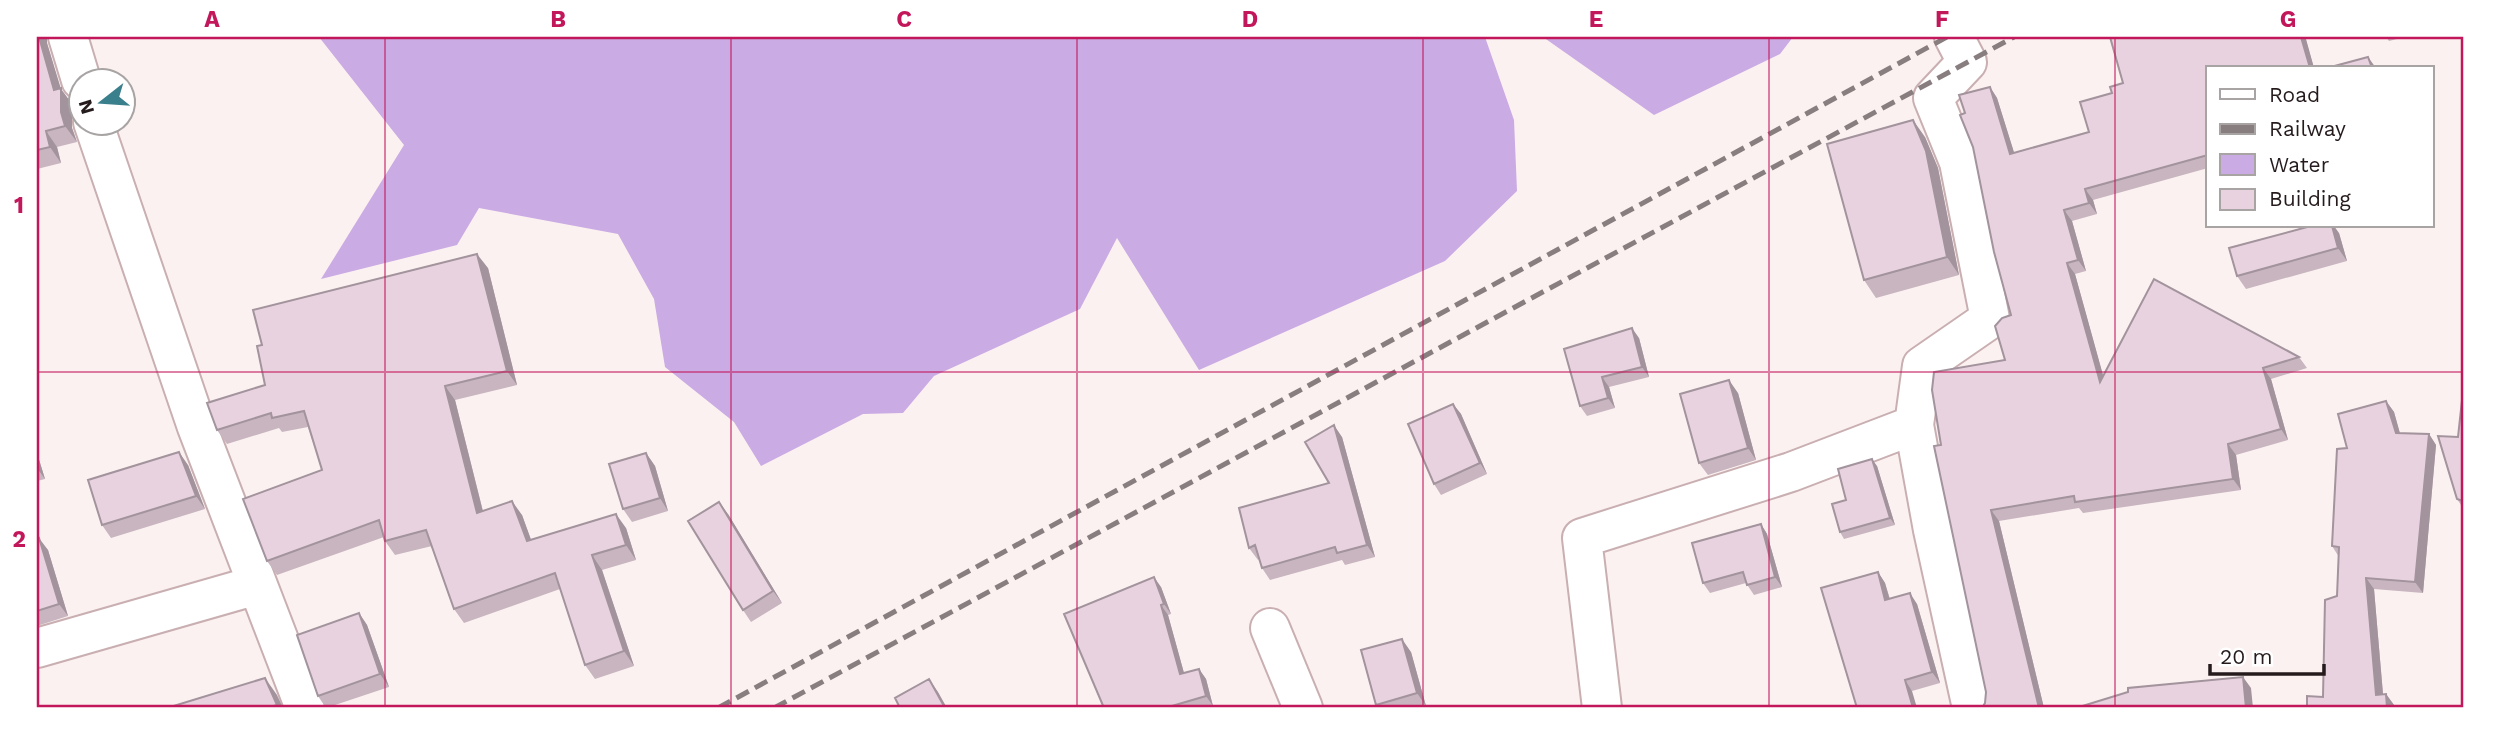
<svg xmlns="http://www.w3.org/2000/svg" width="2500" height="745" font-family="'Work Sans',sans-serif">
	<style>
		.water { fill: #caabe4 }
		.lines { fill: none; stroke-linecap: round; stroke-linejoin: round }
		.street-casing { stroke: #c9afb1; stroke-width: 42 }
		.street { stroke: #fff; stroke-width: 38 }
		.rail { stroke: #897e7f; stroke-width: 5; stroke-dasharray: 14 7; stroke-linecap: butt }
		.wall { fill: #c8b5c0 }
		.shaded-wall { fill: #a2939c }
		.building { fill: #e8d2df; stroke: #a2939c; stroke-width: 2 }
		.grid { fill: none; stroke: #c2185b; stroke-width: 2; stroke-opacity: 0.55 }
		.neatline { fill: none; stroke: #c2185b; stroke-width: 2.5 }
		.grid-label { font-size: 23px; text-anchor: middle; font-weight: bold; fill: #c2185b }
	</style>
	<rect width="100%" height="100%" fill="#fcf1f1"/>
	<path class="water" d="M319,37H1485L1514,120L1517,191L1445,261L1199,370L1117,238L1080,309L934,376L903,413L863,414L761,466L734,422L665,367L654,299L618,234L479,208L457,245L321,279L404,145Z
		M1543,37H1793L1780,54L1654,115Z"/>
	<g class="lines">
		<defs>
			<path id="street" d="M68,37L81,80
				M1954,37L1967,62L1933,98L1959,162L1990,319L1922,366L1914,425L1933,530L1972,708
				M93,122L197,427L305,708
				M1270,628L1303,708
				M37,648L257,585
				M1602,708L1582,538L1791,472L1914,425"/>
		</defs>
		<use href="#street" class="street-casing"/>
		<use href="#street" class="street"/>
		<path class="rail" d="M718,708L1947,37
			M774,708L2014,37"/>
	</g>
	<path class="wall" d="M37,37L47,43L60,88L72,104V128L77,142L57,147L61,163L37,169Z
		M2110,37H2305L2314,68H2208V168L2093,200L2097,214L2072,221L2086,271L2075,274L2103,376L2154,279L2299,357L2307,368L2271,379L2288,440L2236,455L2241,490L2083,513L2079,508L1999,521L2044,708H1982L1985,703L1986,692L1934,446L1941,445L1932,390L1934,372L2005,360L1995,326L2002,318L2011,315L1994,252L1973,147L1960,115L1965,113L1959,95L1990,87L1997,98L2014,153L2089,132L2080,102L2112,93L2110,87L2123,83Z
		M2386,37H2405L2389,41Z
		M1925,137L1938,168L1959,275L1876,298L1864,280Z
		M2339,233L2347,261L2246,289L2237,276Z
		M488,268L517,385L455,400L483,511L522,515L531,540L626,528L636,560L602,570L634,666L595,679L585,665L560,589L464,623L454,609L432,546L395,555L385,541L384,537L277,575L267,561L322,470L308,427L282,432L279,428L227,444L217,430L265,385Z
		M1639,338L1649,377L1609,387L1615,408L1587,416L1580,406L1564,349Z
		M1738,393L1756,460L1708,475L1699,463Z
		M2386,401L2394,412L2400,434H2429L2436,445L2423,593L2374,589L2383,694H2386L2394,705L2323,697L2337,596L2339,557L2332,546L2347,448Z
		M2463,401V508L2457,499Z
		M1453,404L1461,414L1487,474L1441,495L1434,484Z
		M1342,437L1375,557L1345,565L1342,560L1270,580L1262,568L1259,559L1258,560L1249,548L1329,483Z
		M37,453L45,479L37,481Z
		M646,453L655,466L668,511L632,522L623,509Z
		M188,465L205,509L111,538L102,525Z
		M1877,466L1895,525L1844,539L1840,532L1846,500Z
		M728,514L782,603L751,622L743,610Z
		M1761,524L1767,534L1782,587L1754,595L1746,583L1710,593L1703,583Z
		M37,539L48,550L68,616L37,626Z
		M1878,572L1885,583L1890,599L1917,604L1940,683L1912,691L1821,588Z
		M1161,587L1171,614L1168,615L1184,673L1199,669L1206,679L1213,706L1207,708H1104Z
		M359,613L367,625L389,687L326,708L318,696Z
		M1411,652L1426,706L1417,708H1378L1376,705Z"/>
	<path class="shaded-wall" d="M39,37H47V43L61,89L72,104V128L77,142L65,126Z
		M2301,37H2305L2306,39L2314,68H2310Z
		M2368,57L2376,68H2372Z
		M1990,87L1997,98L2018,165L2010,154Z
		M1913,120L1925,137L1938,168L1959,275L1947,257Z
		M46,131L57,147L61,163L50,147Z
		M2085,189L2093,200L2097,214L2089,203Z
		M2064,210L2072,221L2086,271L2078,260Z
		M2332,226H2334L2339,233L2347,261L2338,248Z
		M477,254L488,268L517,385L507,371Z
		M2067,263L2075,274L2108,393L2100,382Z
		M1632,328L1639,338L1649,377L1642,367Z
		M2263,368L2271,379L2288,440L2281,429Z
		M1602,377L1609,387L1615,408L1608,398Z
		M1729,380L1738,393L1756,460L1748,448Z
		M445,386L455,400L487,528L477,513Z
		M2386,401L2394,412L2403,444L2396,433Z
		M1453,404L1461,414L1487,474L1480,463Z
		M1334,425L1342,437L1375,557L1367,545Z
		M2429,434L2436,445L2423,593L2415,582Z
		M2228,444L2236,455L2241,490L2233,479Z
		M179,452L188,465L205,509L196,496Z
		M37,453L45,479L37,468Z
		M646,453L655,466L668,511L660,498Z
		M1872,459L1877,466L1895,525L1890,518Z
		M512,501L522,515L537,556L527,541Z
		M719,502L728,514L782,603L773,591Z
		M1991,510L1999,521L2044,708H2039Z
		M616,514L626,528L636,560L626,545Z
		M1761,524L1767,534L1782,587L1775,577Z
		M39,538L48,550L68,616L59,604Z
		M592,555L602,570L634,666L624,651Z
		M1878,572L1885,583L1893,611L1885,600Z
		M1154,577L1161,587L1171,614L1164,604Z
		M2366,578L2374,589L2384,706L2376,695Z
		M1910,593L1917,604L1940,683L1932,672Z
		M1161,605L1168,615L1187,684L1180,674Z
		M359,613L367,625L389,687L380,674Z
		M1402,639L1411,652L1426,706L1417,693Z
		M1199,669L1206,679L1213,706L1206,696Z
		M2243,677L2251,688L2253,708H2246Z
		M265,678L277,695L283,708H279L277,705Z
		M929,679L938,692L947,708H945Z
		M1905,680L1912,691L1917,708H1913Z
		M2386,694L2394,705V708H2387Z"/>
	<path class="building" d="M37,37H39L54,90L61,88V112L65,126L46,131L50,147L37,150Z
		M2110,37H2301L2310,68H2208V155L2085,189L2089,203L2064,210L2078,260L2067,263L2100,382L2154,279L2299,357L2263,368L2281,429L2228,444L2233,479L2075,502L2074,496L1991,510L2039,708H1982L1985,703L1986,692L1934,446L1941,445L1932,390L1934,372L2005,360L1995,326L2002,318L2011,315L1994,252L1973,147L1960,115L1965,113L1959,95L1990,87L2010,154L2089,132L2080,102L2112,93L2110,87L2123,83Z
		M2368,57L2372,68H2327Z
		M1913,120L1926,151L1947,257L1864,280L1827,144Z
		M2311,226H2332L2338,248L2237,276L2229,248Z
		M477,254L507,371L445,386L477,513L512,501L527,541L616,514L626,545L592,555L624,651L585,665L555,573L454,609L426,530L385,541L379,520L267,561L243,499L322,470L304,411L272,418L271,413L217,430L207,403L265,385L257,346L262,345L253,310Z
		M1632,328L1642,367L1602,377L1608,398L1580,406L1564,349Z
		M1729,380L1748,448L1699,463L1680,394Z
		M2462,400L2463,401V501L2457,499L2438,436L2458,437Z
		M2386,401L2396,433L2429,434L2415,582L2366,578L2376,695L2386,694L2387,708H2307V696L2323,697L2325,600L2337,596L2339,547L2332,546L2337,449L2347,448L2338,414Z
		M1453,404L1480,463L1434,484L1408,424Z
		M1334,425L1367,545L1337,553L1335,547L1262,568L1255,545L1249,548L1239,508L1329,483L1305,442Z
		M179,452L196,496L102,525L88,480Z
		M646,453L660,498L623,509L609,464Z
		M1872,459L1890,518L1840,532L1832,504L1846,500L1838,469Z
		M719,502L773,591L743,610L688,521Z
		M1761,524L1775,577L1747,585L1743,572L1703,583L1692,543Z
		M39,538L59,604L37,611V539Z
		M1878,572L1885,600L1910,593L1932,672L1905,680L1913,708H1857L1821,588Z
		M1154,577L1164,604L1161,605L1180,674L1199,669L1206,696L1165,708H1104L1064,614Z
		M359,613L380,674L318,696L297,635Z
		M1402,639L1417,693L1376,705L1361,650Z
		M2243,677L2246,708H2076L2128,692V688Z
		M265,678L277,705L270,707L271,708H167Z
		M929,679L945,708H900L895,698Z"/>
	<path class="grid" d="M385,37V708M731,37V708M1077,37V708M1423,37V708M1769,37V708M2115,37V708M37,372H2463"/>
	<rect width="2500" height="745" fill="none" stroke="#ffffff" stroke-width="77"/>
	<rect x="2206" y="66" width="228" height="161" fill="#ffffff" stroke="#a8a4a4" stroke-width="2"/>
	<rect x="2220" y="89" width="35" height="10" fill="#ffffff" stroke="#a8a4a4" stroke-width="2"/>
	<text x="2269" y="102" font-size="21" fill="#251b1c">Road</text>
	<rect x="2220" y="124" width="35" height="10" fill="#897e7f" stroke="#a8a4a4" stroke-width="2"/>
	<text x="2269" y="136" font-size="21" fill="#251b1c">Railway</text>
	<rect x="2220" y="154" width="35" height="21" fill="#caabe4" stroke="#a8a4a4" stroke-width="2"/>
	<text x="2269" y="172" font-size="21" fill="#251b1c">Water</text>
	<rect x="2220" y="189" width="35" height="21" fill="#e8d2df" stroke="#a8a4a4" stroke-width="2"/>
	<text x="2269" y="206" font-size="21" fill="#251b1c">Building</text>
	<g transform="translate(102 102) rotate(253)"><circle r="33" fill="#ffffff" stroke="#a8a4a4" stroke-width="2"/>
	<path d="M0-5L12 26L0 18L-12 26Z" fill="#3a7f8c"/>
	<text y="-10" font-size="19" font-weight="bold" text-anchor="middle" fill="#251b1c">N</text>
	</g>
	<path d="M2210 664v10h114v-10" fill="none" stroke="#251b1c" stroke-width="3.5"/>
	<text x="2220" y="664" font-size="21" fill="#251b1c" stroke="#ffffff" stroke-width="5" paint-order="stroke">20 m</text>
	<rect x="38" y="38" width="2424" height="668" class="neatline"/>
	<g class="grid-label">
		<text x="212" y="27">A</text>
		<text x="558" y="27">B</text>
		<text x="904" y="27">C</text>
		<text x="1250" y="27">D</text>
		<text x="1596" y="27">E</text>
		<text x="1942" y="27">F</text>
		<text x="2288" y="27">G</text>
		<text x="19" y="213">1</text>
		<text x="19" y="547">2</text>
	</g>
</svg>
